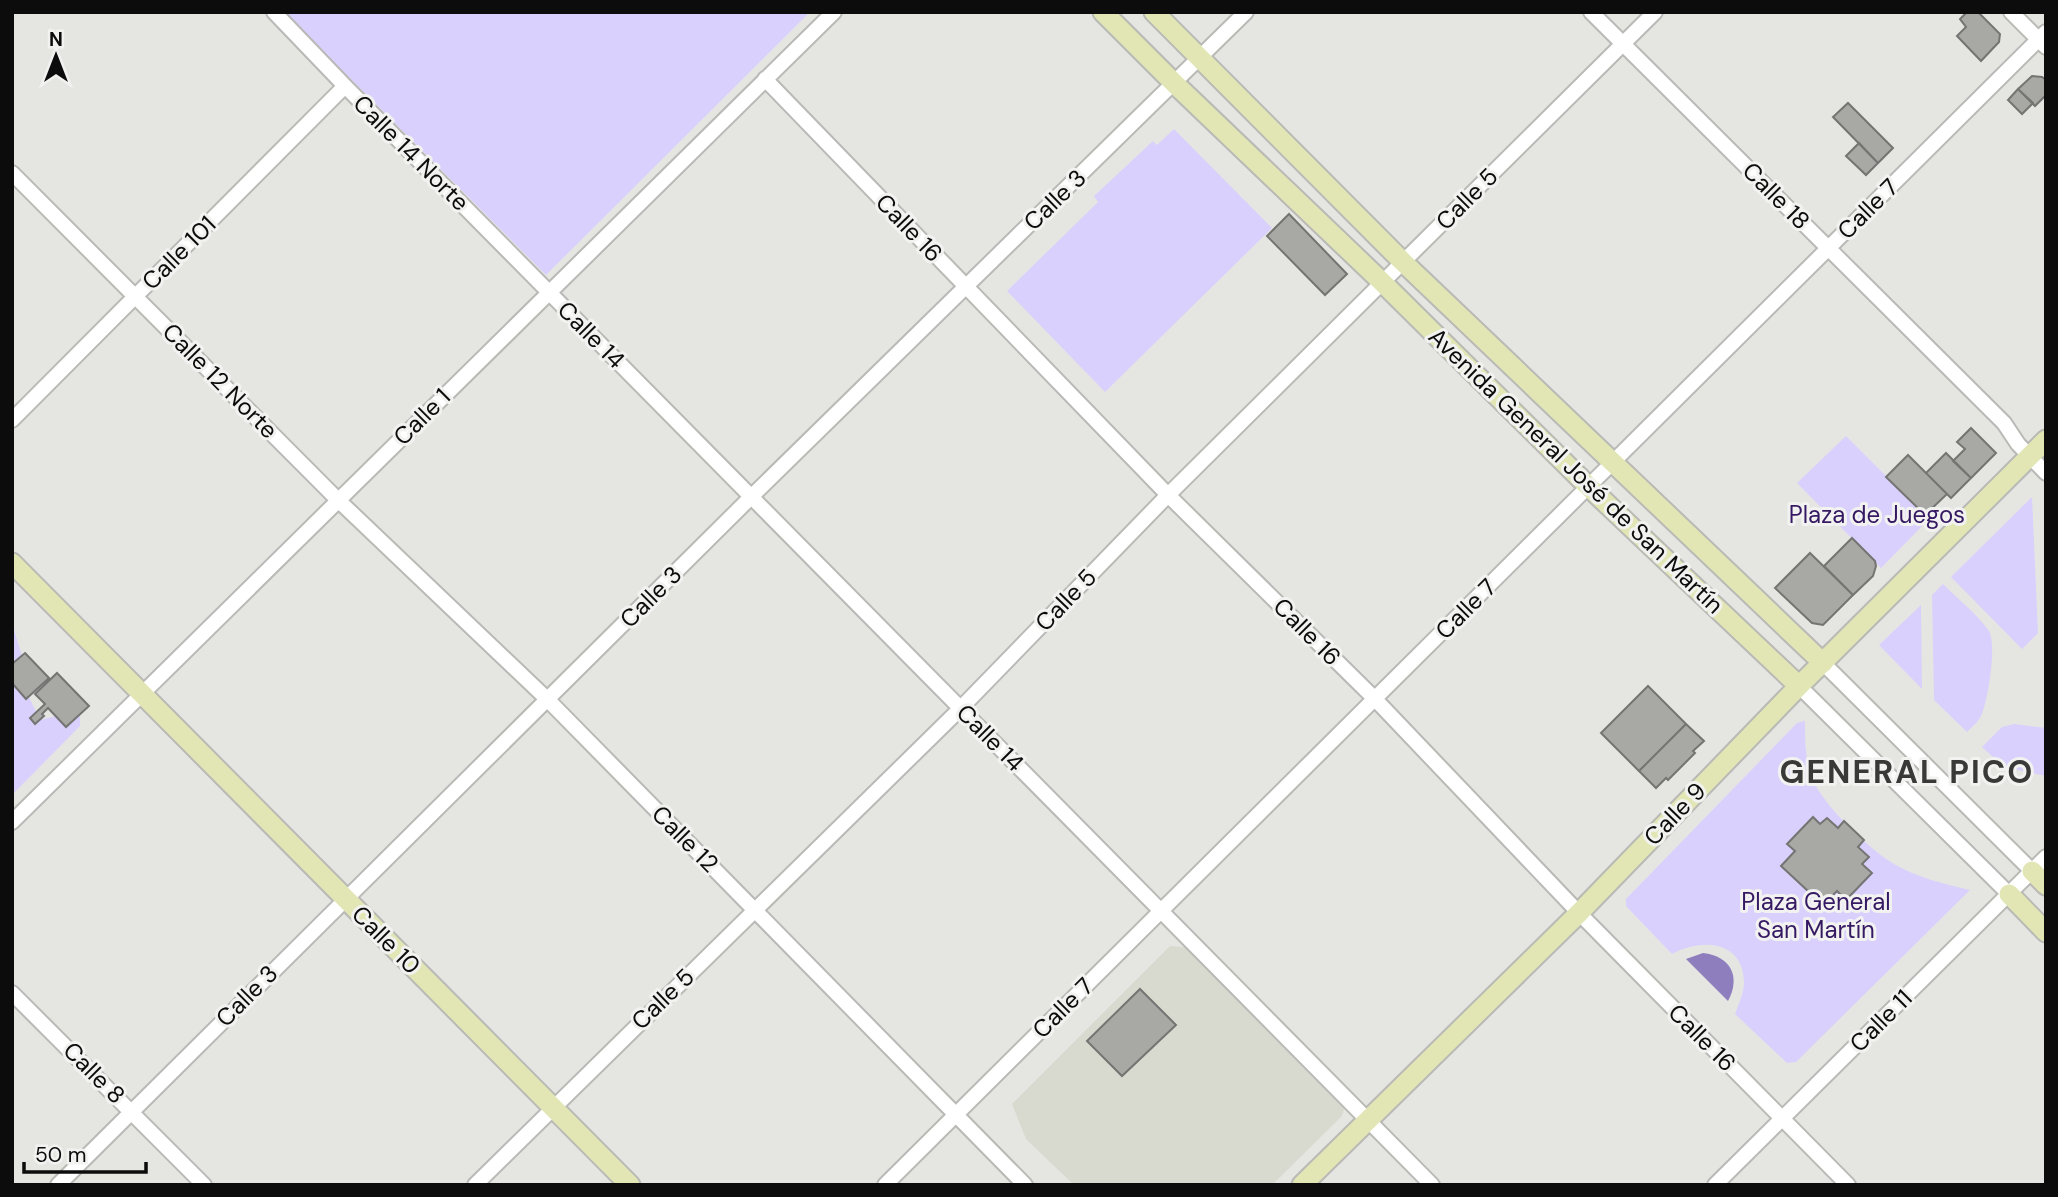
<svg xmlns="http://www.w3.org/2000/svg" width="2058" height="1197" font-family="'DM Sans',sans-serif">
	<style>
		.built { fill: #d8dacf }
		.green { fill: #dad0fd }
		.water { fill: #8e7ebd }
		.building { fill: #a8a8a5; stroke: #747472; stroke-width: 2 }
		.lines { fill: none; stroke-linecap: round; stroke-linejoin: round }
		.street-casing { stroke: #b9b9b6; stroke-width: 18 }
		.secondary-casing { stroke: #b9b9b6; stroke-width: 23 }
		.street { stroke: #fff; stroke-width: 14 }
		.secondary { stroke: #e2e6b4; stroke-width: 19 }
		.labels { text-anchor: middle; stroke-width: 6; stroke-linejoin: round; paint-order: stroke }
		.street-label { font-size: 24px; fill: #0b0c0b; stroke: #f2f3f0 }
		.park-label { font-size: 24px; fill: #351963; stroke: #f2f3f0 }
		.district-label { font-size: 32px; font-weight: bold; letter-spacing: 2px; fill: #393a37; stroke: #f2f3f0 }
	</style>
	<rect width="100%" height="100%" fill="#e5e6e2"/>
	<path class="built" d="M1170,946L1185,947L1345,1105L1342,1116L1272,1185H1074L1026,1139L1012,1104Z"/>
	<path class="green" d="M284,12H810L546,275Z
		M1174,129L1272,228L1105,392L1007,291L1098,202L1094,196L1153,141L1157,145Z
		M1846,436L1929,519L1881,568L1797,483Z
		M2032,497L2038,633L2022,649L1951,577Z
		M1943,584C1956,597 1979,616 1989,631C1997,645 1988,701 1981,716C1978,722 1972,727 1967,732L1934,700L1932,595Z
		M1921,605L1922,689L1879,645Z
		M12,623L22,656L25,689L40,720L69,713L80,716V726L12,795Z
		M1805,721C1805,741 1805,761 1813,780C1824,806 1869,849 1894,864C1916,877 1944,884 1970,890L1796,1062L1787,1063L1735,1014C1739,1003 1744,993 1744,982C1743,940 1701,938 1672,954L1626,906V899L1797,723Z
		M2014,724L2046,728V776L2004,767L1982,747L2002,727Z"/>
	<path class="water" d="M1703,953C1731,956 1741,977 1728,1001L1686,959Z"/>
	<path class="building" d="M1967,12H1978L2000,34L1999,42L1981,61L1957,36L1966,27L1960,19Z
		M2032,76L2042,77L2046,80V95L2035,106L2018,89Z
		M2018,89L2033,103L2022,114L2008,100Z
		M1848,103L1893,148L1878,163L1833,117Z
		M1859,143L1878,163L1866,175L1846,156Z
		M1289,214L1347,274L1325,295L1267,236Z
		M1971,428L1996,453L1971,478L1953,461L1965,449L1957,442Z
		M1946,453L1971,478L1951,498L1926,473Z
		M1908,455L1947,494L1925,515L1886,477Z
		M1852,538L1875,561L1876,566L1873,576L1853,595L1824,566Z
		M1810,553L1853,595L1823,625L1812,623L1775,588Z
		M25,653L49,678L26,699L12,683V664Z
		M57,673L89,706L66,727L48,708L42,714L44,716L35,724L30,718L45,704L35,694Z
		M1648,686L1686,724L1639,771L1601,733Z
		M1686,724L1704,741L1693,751L1695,753L1668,780L1666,778L1656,788L1639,771Z
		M1813,817L1820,824L1827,818L1838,828L1844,821L1864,840L1858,847L1869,857L1862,864L1872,873L1846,900L1837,891L1823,905L1781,866L1795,851L1787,844Z
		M1140,989L1176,1025L1122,1076L1087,1041Z"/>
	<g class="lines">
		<defs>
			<path id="street" d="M274,12L345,86L1432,1185
				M1591,12L2004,423L2018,444L2046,473
				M2011,12L2046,47
				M765,79L1168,495L1374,698L1579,913L1848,1185
				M12,173L338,500L548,700L1025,1185
				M12,420L345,86
				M1823,663L2032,871
				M1799,686L2009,894
				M12,822L834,12
				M12,993L204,1185
				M58,1185L751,497L1246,12
				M475,1185L961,708L1168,495L1655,12
				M885,1185L2046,32
				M1715,1185L2046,857"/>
			<path id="secondary" d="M1103,12L1174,83L1383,283L1589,487L1799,686
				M1154,12L1403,262L1823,663
				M12,563L630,1185
				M2032,871L2046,885
				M2009,894L2046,932
				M1302,1185L1579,913L1799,686L2046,440"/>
		</defs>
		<use href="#street" class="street-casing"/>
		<use href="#secondary" class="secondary-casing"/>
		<use href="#street" class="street"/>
		<use href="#secondary" class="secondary"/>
	</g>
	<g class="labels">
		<g class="street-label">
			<text transform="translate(411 153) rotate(45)" y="8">Calle 14 Norte</text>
			<text transform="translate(1776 196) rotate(45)" y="8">Calle 18</text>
			<text transform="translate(1467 199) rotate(-45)" y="8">Calle 5</text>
			<text transform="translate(1055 200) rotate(-44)" y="8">Calle 3</text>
			<text transform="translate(1868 209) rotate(-45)" y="8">Calle 7</text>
			<text transform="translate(909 228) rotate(46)" y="8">Calle 16</text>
			<text transform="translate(179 253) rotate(-45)" y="8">Calle 101</text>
			<text transform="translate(591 335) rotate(45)" y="8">Calle 14</text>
			<text transform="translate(220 381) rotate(45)" y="8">Calle 12 Norte</text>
			<text transform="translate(422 417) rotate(-45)" y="8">Calle 1</text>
			<text transform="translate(1576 471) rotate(44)" y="8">Avenida General José de San Martín</text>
			<text transform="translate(651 597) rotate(-45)" y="8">Calle 3</text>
			<text transform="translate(1066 600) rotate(-46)" y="8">Calle 5</text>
			<text transform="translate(1466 609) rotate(-45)" y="8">Calle 7</text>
			<text transform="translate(1307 632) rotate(45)" y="8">Calle 16</text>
			<text transform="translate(990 738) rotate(45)" y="8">Calle 14</text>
			<text transform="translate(1675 814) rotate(-46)" y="8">Calle 9</text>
			<text transform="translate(685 839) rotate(45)" y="8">Calle 12</text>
			<text transform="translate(386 940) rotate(45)" y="8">Calle 10</text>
			<text transform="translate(247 996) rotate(-45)" y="8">Calle 3</text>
			<text transform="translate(663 999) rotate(-44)" y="8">Calle 5</text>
			<text transform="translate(1063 1008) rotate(-45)" y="8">Calle 7</text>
			<text transform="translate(1881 1021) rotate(-45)" y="8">Calle 11</text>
			<text transform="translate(1702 1038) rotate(45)" y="8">Calle 16</text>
			<text transform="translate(94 1073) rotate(45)" y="8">Calle 8</text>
		</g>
		<g class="park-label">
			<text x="1877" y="523">Plaza de Juegos</text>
			<text x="1816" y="910">Plaza General<tspan x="1816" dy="28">San Martín</tspan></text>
		</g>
		<g class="district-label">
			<text x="1907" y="783">GENERAL PICO</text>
		</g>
	</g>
	<rect width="2058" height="1197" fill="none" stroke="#0b0c0b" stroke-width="28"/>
	<g transform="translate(56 56)" stroke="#f2f3f0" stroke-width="5" paint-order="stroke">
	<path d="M0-5L12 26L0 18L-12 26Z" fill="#0b0c0b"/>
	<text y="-10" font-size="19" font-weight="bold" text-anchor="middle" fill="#0b0c0b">N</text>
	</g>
	<path d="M24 1162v10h122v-10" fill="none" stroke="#0b0c0b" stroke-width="3.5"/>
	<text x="35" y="1162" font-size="21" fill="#0b0c0b" stroke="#f2f3f0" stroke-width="5" paint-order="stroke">50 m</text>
</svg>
